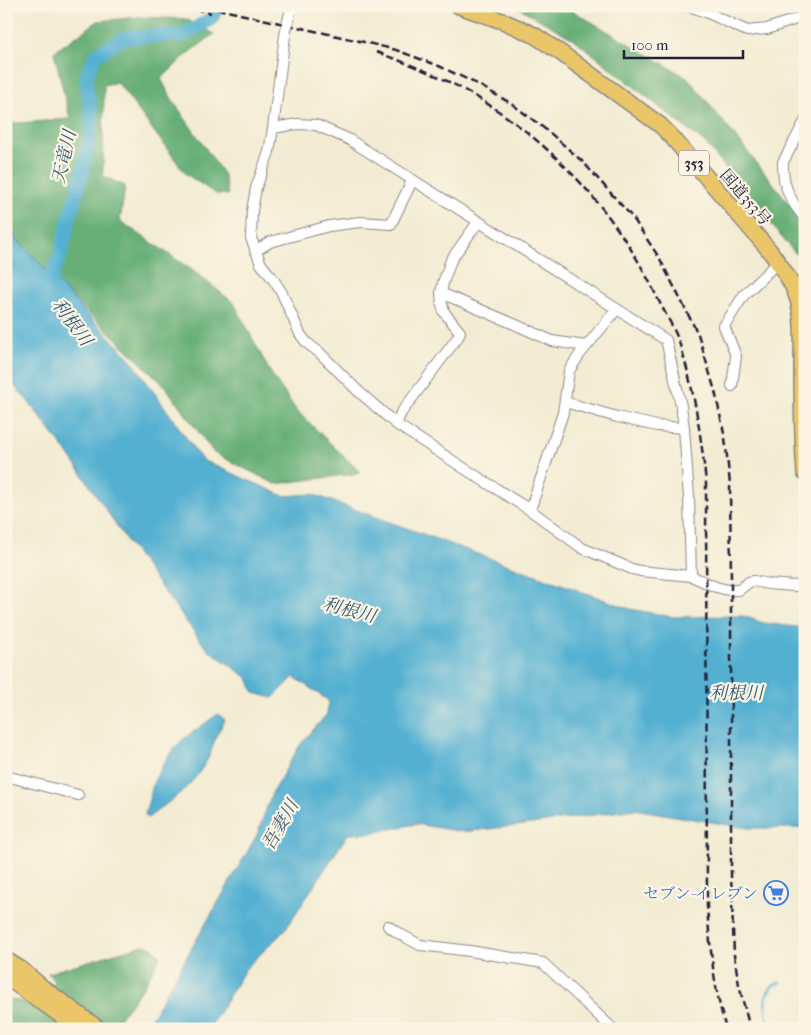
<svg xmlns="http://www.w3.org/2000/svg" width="811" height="1035" font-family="'IM FELL French Canon','Noto Serif JP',serif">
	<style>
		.forest { fill: #66af76; stroke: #446858 }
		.water { fill: #53b0d1; stroke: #3a6986 }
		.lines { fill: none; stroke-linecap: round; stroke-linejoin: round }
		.stream { stroke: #53b0d1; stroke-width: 2.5 }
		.river { stroke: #53b0d1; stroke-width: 14 }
		.minor-casing { stroke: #8a8787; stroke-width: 12 }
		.highway-casing { stroke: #8a8787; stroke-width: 18 }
		.minor { stroke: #fff; stroke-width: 10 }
		.highway { stroke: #ebc669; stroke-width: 15 }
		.rail { stroke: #22223b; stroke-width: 2.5; stroke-dasharray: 8 4; stroke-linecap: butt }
		.minor-bridge-casing { stroke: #8a8787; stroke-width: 12; stroke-linecap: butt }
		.minor-bridge { stroke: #fff; stroke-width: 10 }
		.labels { text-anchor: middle; stroke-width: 4.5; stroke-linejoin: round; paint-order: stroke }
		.shield { fill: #fcf5e5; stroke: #63616e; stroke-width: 1 }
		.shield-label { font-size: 15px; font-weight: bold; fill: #22223b }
		.street-label { font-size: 16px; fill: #22223b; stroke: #fcf5e5 }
		.shop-label { font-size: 16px; fill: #366cbe; stroke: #fcf5e5; text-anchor: end }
		.water-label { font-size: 18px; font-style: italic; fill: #365b77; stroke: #fcf5e5 }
	</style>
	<rect width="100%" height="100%" fill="#fcf5e5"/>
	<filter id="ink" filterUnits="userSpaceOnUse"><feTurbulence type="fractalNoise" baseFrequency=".02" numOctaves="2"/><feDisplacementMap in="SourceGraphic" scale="10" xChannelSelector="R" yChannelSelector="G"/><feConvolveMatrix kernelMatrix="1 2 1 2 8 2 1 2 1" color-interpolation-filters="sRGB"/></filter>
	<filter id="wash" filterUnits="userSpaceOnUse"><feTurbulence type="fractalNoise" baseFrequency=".0096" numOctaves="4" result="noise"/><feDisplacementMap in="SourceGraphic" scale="20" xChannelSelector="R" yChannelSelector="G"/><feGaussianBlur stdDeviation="1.12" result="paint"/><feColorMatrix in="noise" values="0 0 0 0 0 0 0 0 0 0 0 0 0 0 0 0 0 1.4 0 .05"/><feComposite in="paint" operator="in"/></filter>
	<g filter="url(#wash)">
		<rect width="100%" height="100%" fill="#f3ecd3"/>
		<path class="forest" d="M516,6H564L688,78L805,223V263L788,245L706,144L575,40Z
			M139,17L186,19L214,34L184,57L161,79L173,101L224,175L228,195L216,194L186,174L117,82L104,85L103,176L125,186L120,221L192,270L234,303L269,370L296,410L361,473L275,484L214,453L164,385L64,289L6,228V124L70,119L54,52L98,21Z
			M143,945L153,948L160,955L155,967L143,987L116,1023L105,1029H6V998L23,1002L55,983L48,973Z"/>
		<path class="water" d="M6,228L132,361L202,460L284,496L312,494L630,609L673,617L743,616L763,623L805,628V828H747L634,809L531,824L463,832L416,824L369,833L348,834L284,931L246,968L209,1029H145L257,835L272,793L300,745L327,714L329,701L294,677L273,698L254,693L248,678L206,648L129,544L72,459L28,401L6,377Z
			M218,714L225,720C222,726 218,731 216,737C212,746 211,755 206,762C190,789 172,799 148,818L145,815L154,781L167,758L182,740Z"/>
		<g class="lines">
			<path class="stream" d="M769,1029C766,1011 759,989 781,982"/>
			<path class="river" d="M48,294L54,269L60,258L70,215L82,176L91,131V110L88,93L86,77L90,67L96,55L120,40L128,37L184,35L211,19L218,6"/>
		</g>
	</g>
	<g filter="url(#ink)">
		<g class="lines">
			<defs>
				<path id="minor" d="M689,6L706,12L747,31L767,29L805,16
					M285,35L273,128L269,152L256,188L252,211L251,238L261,264L273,279L282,293L300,334L307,343L320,353L358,391L396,424L476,476L530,510L582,548L632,569L640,571L691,576L716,587L728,590H739L749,582L754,581L768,584L794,586L805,584
					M805,121L783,162C782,185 790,201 805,218
					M273,128L298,124L316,125L348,139L666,340L681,406L684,428L689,497L691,576
					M255,251L270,242L329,226L360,222L391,224L412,181
					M441,293L514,324L552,341L586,346
					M732,386L736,356L724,326L744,295L778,262
					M565,402L617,417L657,426L684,428
					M396,424L401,413L458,337L460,332L444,312L442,304L441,293L443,283L451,260L478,222
					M530,510L563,413L569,371L580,354L617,309
					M6,776L78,795
					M388,926L398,933L420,945L470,951L543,963L613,1029"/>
				<path id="highway" d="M459,6L505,22L534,35L561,53L660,125L671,136L769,250C781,266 792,281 798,300C804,321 802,343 802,365C802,401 802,437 805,473
					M6,960L22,970L43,988L99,1029
					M6,977L80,1029"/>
			</defs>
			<use href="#minor" class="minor-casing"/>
			<use href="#highway" class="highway-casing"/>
			<use href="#minor" class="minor"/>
			<use href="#highway" class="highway"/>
			<path class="rail" d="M184,6L211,13
				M205,6L368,43L396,50L439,66L477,84L512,104L549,132L583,162L633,218L660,259L698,334L715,391L725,438L730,484L731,579V875L734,955L739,985L750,1029
				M376,52C407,63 438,75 466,91C548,137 616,211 656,295C663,310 672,324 678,339C694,386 701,435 706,483L707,906C710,948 714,989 726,1029"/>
			<defs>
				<path id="minor-bridge" d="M285,35L290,12"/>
			</defs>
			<use href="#minor-bridge" class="minor-bridge-casing"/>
			<use href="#minor-bridge" class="minor-bridge"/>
		</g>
	</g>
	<defs>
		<symbol id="supermarket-ring" viewBox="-11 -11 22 22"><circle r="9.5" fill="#fcf5e5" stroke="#3f7fe0" stroke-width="1.5"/><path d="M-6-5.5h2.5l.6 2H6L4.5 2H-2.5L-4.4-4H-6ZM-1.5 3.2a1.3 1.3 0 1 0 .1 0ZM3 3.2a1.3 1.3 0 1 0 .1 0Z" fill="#3f7fe0"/></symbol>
	</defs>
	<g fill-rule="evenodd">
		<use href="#supermarket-ring" x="762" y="879" width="28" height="28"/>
	</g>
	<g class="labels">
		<rect class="shield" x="679" y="150.5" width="30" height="25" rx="4"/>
		<g class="shield-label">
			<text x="694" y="168">353</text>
		</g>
		<g class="street-label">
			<text transform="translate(746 197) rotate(49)" y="6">国道353号</text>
		</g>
		<g class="shop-label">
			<text x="758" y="899">セブン-イレブン</text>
		</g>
		<g class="water-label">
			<text transform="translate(64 157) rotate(-77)" y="6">天竜川</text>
			<text transform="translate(72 322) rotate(53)" y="6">利根川</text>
			<text transform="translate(349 610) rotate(15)" y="6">利根川</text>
			<text x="736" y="699">利根川</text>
			<text transform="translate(280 825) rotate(-60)" y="6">吾妻川</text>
		</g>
	</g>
	<rect width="811" height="1035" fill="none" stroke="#fcf5e5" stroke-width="25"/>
	<path d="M624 50v8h119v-8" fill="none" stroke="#22223b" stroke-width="2.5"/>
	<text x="631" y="50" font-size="15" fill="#22223b" stroke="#fcf5e5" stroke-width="4" paint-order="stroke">100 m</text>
</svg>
